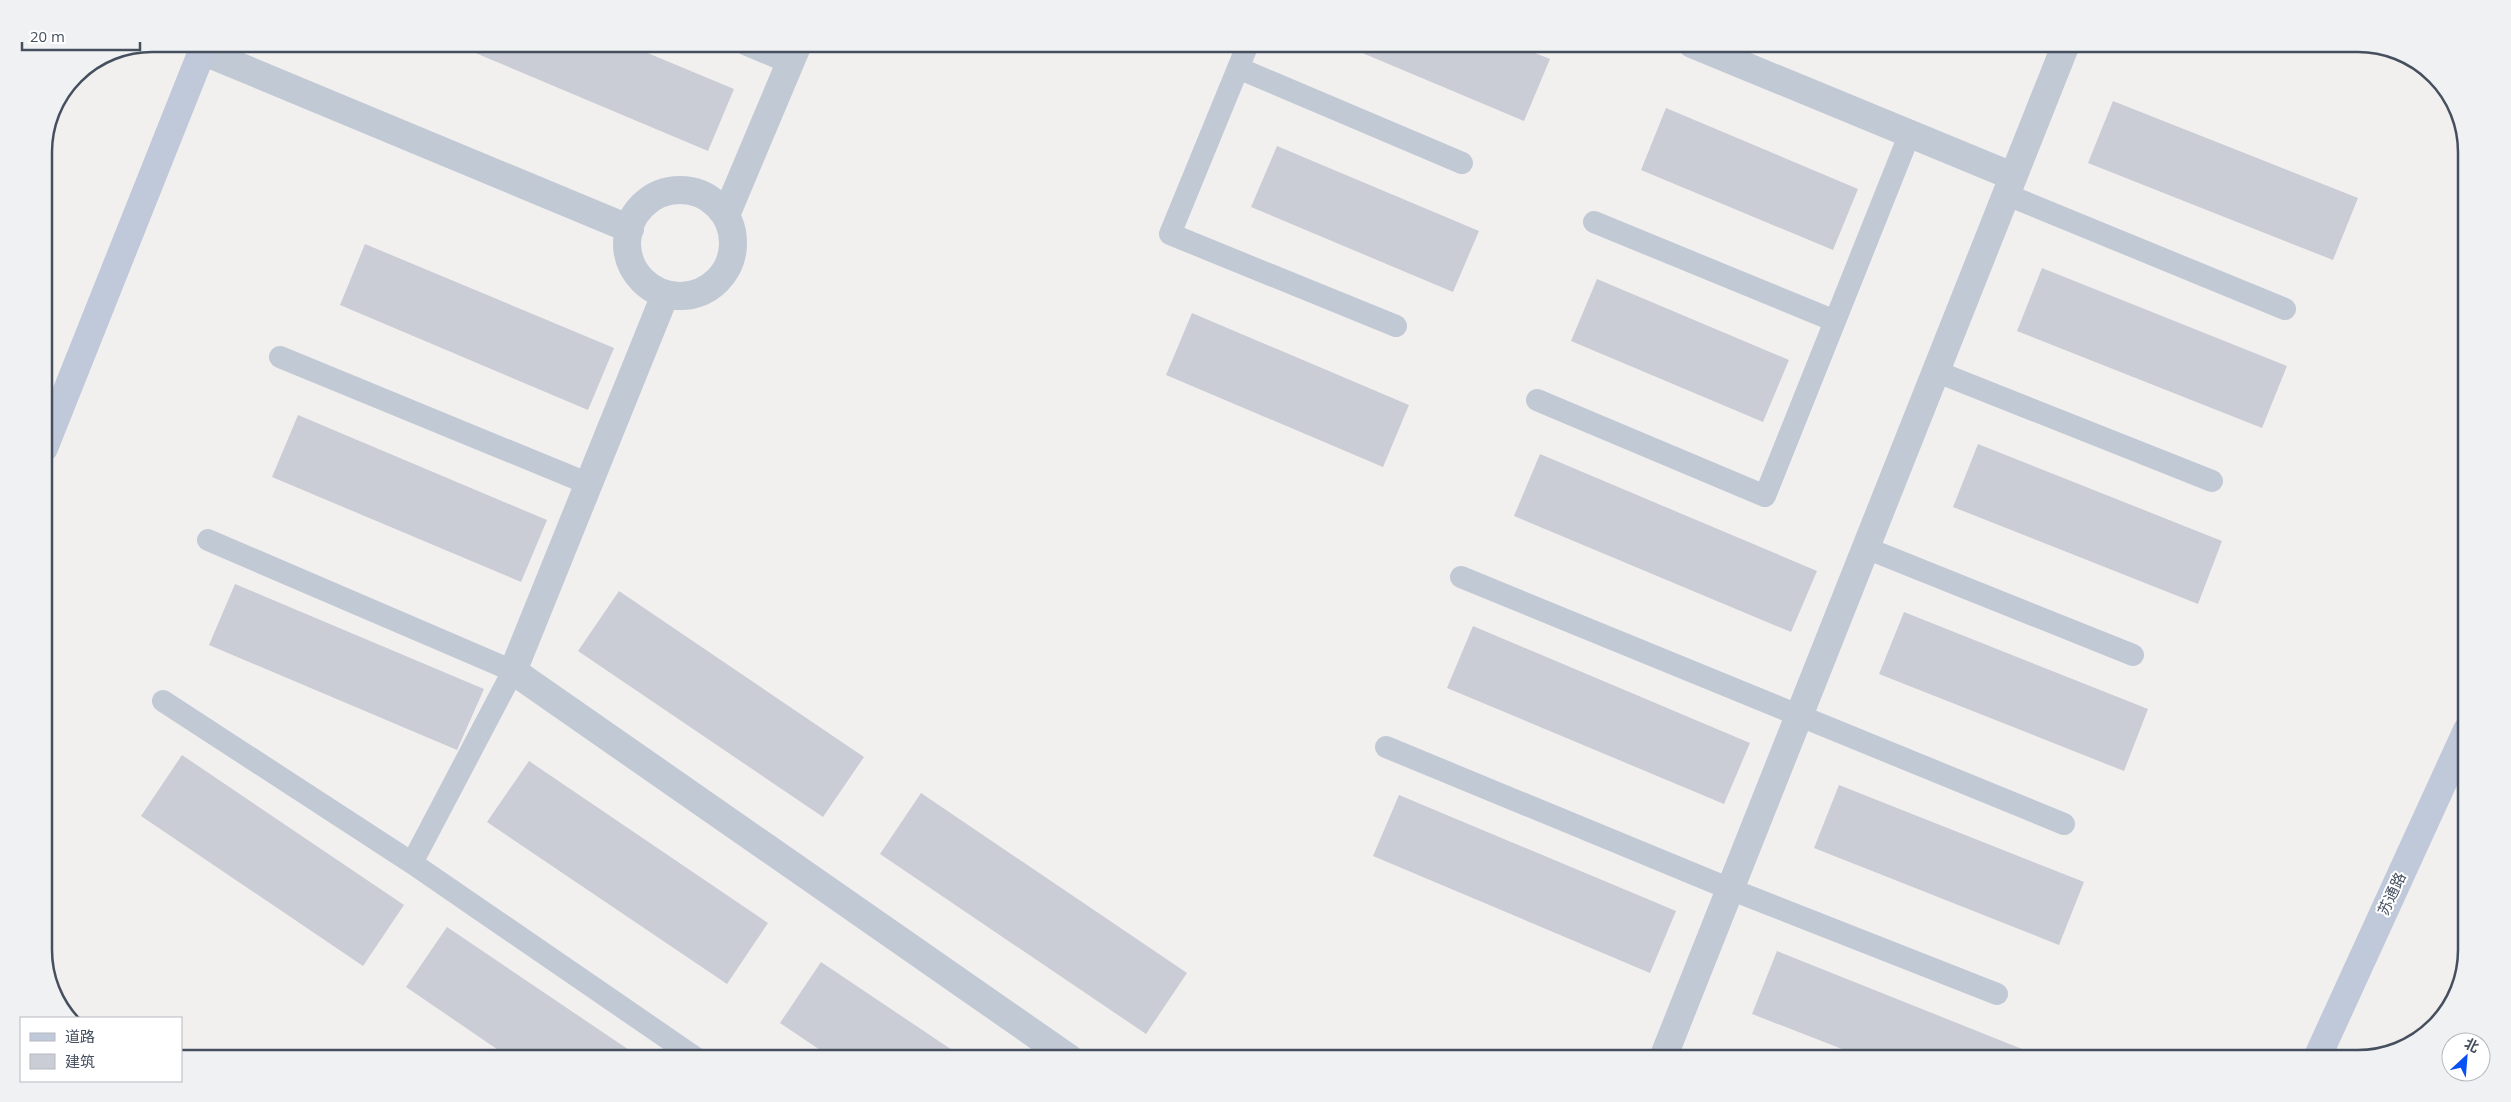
<svg xmlns="http://www.w3.org/2000/svg" width="2511" height="1102" font-family="'Open Sans','Noto Sans SC',sans-serif">
	<style>
		.building { fill: #cacdd5 }
		.lines { fill: none; stroke-linecap: round; stroke-linejoin: round }
		.lane { stroke: #c1c9d5; stroke-width: 22 }
		.street { stroke: #c1c9d5; stroke-width: 28 }
		.secondary { stroke: #c0c9da; stroke-width: 28 }
		.labels { text-anchor: middle; stroke-width: 4; stroke-linejoin: round; paint-order: stroke }
		.street-label { font-size: 15px; fill: #454f5e; stroke: #fff }
		.rim { fill: none; stroke: #454f5e; stroke-width: 2.5 }
	</style>
	<rect width="100%" height="100%" fill="#f2efef"/>
	<path class="building" d="M454,44H626L734,89L708,151Z
		M1341,44H1513L1550,59L1524,121Z
		M2113,101L2358,198L2333,260L2088,163Z
		M1666,108L1858,189L1833,250L1641,170Z
		M1277,146L1479,231L1453,292L1251,207Z
		M365,244L614,348L588,410L340,305Z
		M2042,268L2287,366L2262,428L2017,331Z
		M1597,279L1789,360L1763,422L1571,341Z
		M1192,313L1409,405L1383,467L1166,375Z
		M298,415L547,520L521,582L272,477Z
		M1978,444L2222,541L2198,604L1953,507Z
		M1540,454L1817,571L1791,632L1514,516Z
		M235,584L484,689L457,750L209,645Z
		M619,591L864,757L823,817L578,651Z
		M1904,612L2148,709L2124,771L1879,674Z
		M1473,626L1750,743L1724,804L1447,688Z
		M182,755L404,905L363,966L141,816Z
		M529,761L768,923L727,984L487,822Z
		M1839,785L2084,882L2059,945L1814,848Z
		M921,793L1187,973L1146,1034L880,854Z
		M1399,795L1676,911L1650,973L1373,856Z
		M447,927L641,1058H510L406,987Z
		M1777,951L2022,1049L2018,1058H1865L1752,1014Z
		M821,962L964,1058H832L780,1023Z"/>
	<g class="lines">
		<path class="lane" d="M745,44L790,63
			M1248,44L1170,234L1396,326
			M1238,68L1462,163
			M2005,194L2285,309
			M1594,222L1835,321L1910,133
			M280,357L589,484
			M1935,371L2212,481
			M1537,400L1765,496L1835,321
			M208,540L513,671L412,863
			M1866,548L2133,655
			M1461,577L2064,824
			M163,701L412,863L696,1058
			M1386,747L1730,889L1997,994"/>
		<path class="street" d="M1692,44L2012,176
			M202,51L630,229
			M627 243a53 53 0 1 1 106 0a53 53 0 1 1-106 0Z
			M726,215L798,44
			M665,295L513,671L1069,1058
			M1663,1058L2066,44"/>
		<path class="secondary" d="M44,448L205,44
			M2317,1058L2467,730"/>
	</g>
	<g class="labels">
		<g class="street-label">
			<text transform="translate(2392 894) rotate(-65)" y="5">苏通路</text>
		</g>
	</g>
	<path d="M0 0H2511V1102H0ZM152 52H2358A100 100 0 0 1 2458 152V950A100 100 0 0 1 2358 1050H152A100 100 0 0 1 52 950V152A100 100 0 0 1 152 52Z" fill="#f0f1f2" fill-rule="evenodd"/>
	<path class="rim" d="M152 52H2358A100 100 0 0 1 2458 152V950A100 100 0 0 1 2358 1050H152A100 100 0 0 1 52 950V152A100 100 0 0 1 152 52Z"/>
	<rect x="20" y="1017" width="162" height="65" fill="#ffffff" stroke="#b5b9bf"/>
	<rect x="30" y="1033" width="25" height="8" fill="#c0c9da" stroke="#b5b9bf"/>
	<text x="65" y="1042" font-size="15" fill="#454f5e">道路</text>
	<rect x="30" y="1054" width="25" height="15" fill="#cacdd5" stroke="#b5b9bf"/>
	<text x="65" y="1067" font-size="15" fill="#454f5e">建筑</text>
	<g transform="translate(2466 1057) rotate(26)"><circle r="24" fill="#ffffff" stroke="#b5b9bf"/>
	<path d="M0-4L9 19L0 12L-9 19Z" fill="#0951f2"/>
	<text y="-8" font-size="14" font-weight="bold" text-anchor="middle" fill="#454f5e">北</text>
	</g>
	<path d="M22 42v8h118v-8" fill="none" stroke="#454f5e" stroke-width="2.5"/>
	<text x="30" y="42" font-size="15" fill="#454f5e" stroke="#ffffff" stroke-width="4" paint-order="stroke">20 m</text>
</svg>
